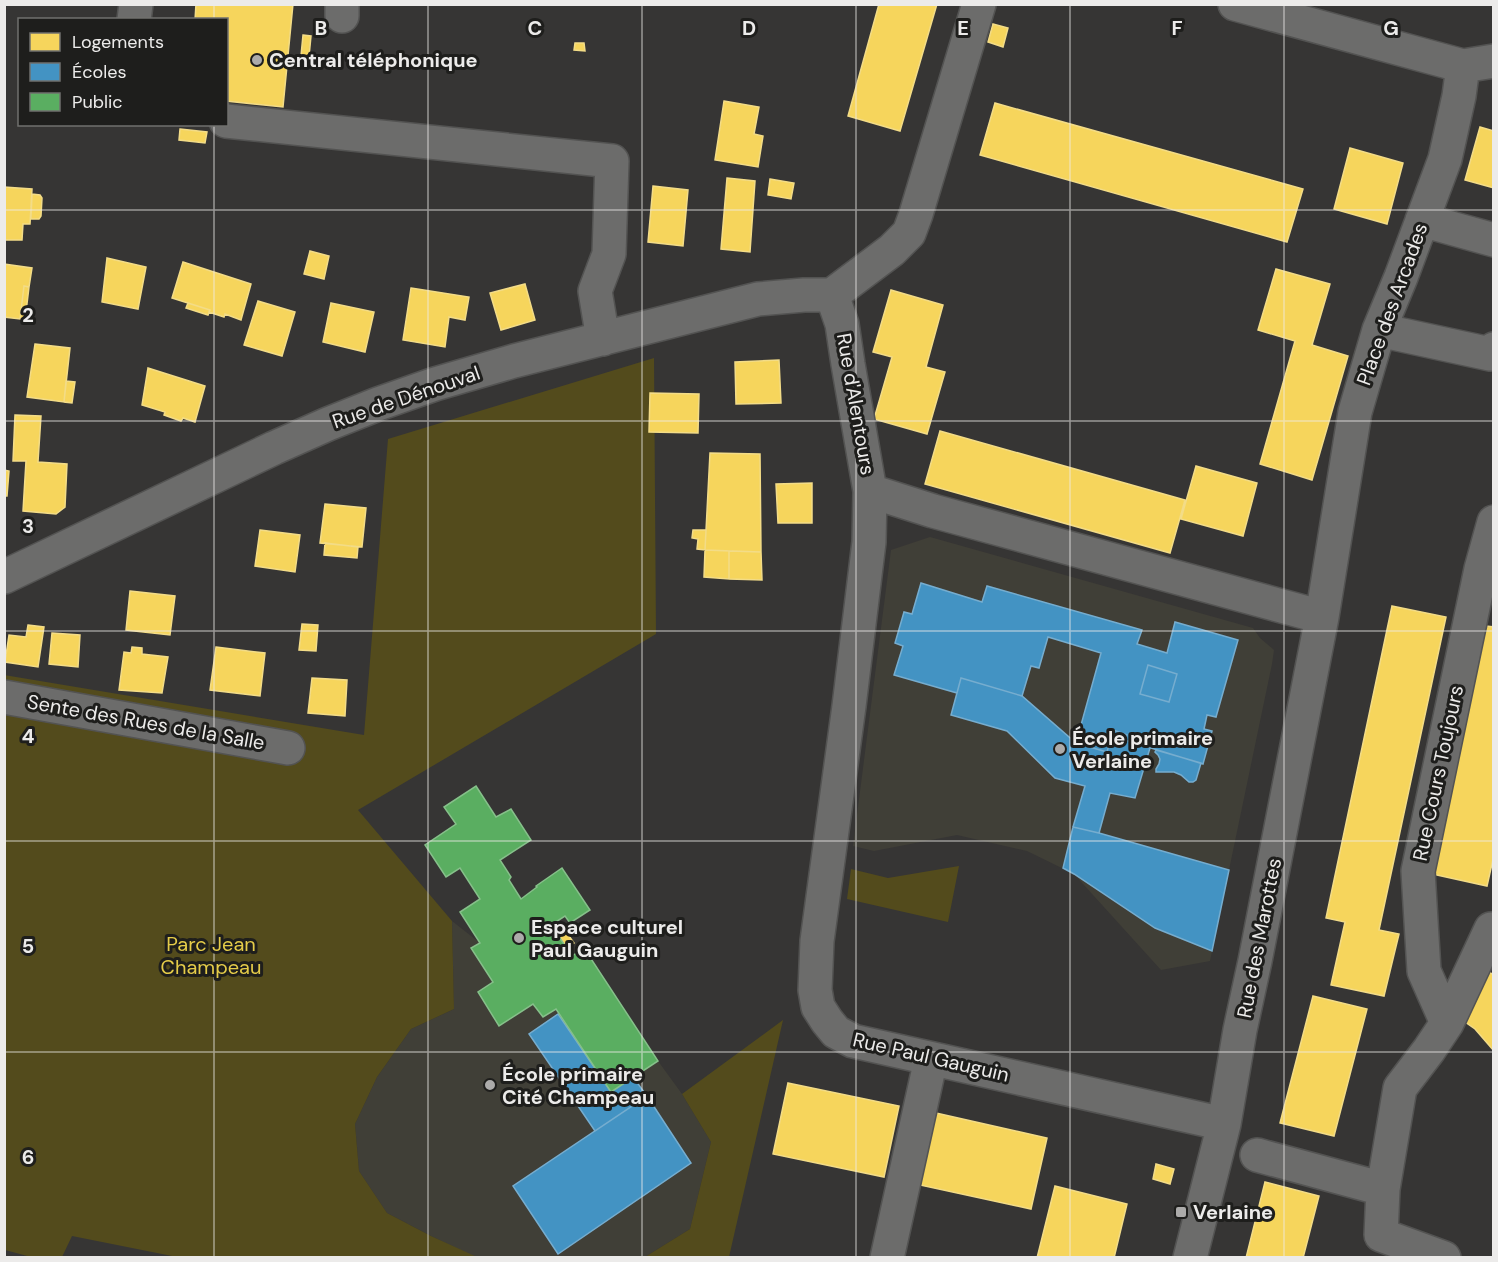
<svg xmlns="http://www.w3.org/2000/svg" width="1498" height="1262" font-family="'DM Sans',sans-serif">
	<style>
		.built { fill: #403f37 }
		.green { fill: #534b1c }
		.homes { fill: #f6d55c; stroke: #f3dc87; stroke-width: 1.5 }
		.schools { fill: #4393c3; stroke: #76adcf; stroke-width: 1.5; fill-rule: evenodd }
		.public { fill: #5aae61; stroke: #86c08a; stroke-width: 1.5 }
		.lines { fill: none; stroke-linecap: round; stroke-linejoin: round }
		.minor-casing { stroke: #535352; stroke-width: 36 }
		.minor { stroke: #6c6c6b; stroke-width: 33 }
		.grid { fill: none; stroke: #ecebea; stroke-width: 1.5; stroke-opacity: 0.55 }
		.poi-dot { fill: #acabaa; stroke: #1e1e1c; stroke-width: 2 }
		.labels { text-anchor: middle; stroke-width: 6; stroke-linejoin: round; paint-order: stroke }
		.poi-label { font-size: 20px; font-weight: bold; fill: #ecebea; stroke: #1e1e1c; text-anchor: start }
		.street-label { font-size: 20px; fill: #ecebea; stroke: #1e1e1c }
		.park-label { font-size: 20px; fill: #e5cc49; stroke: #1e1e1c }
		.grid-label { font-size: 20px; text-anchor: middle; font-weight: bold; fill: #ecebea; stroke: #1e1e1c; stroke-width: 6; stroke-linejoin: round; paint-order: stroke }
	</style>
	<rect width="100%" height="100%" fill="#363534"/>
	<path class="built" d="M930,537L1253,628L1260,638L1274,650L1272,664L1210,961L1161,970L1074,874L1027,851L957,835L874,851L853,846L891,550Z
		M452,921L480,943L493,982L478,993L499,1025L533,1004L543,1017L556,1009L611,1092L658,1061L682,1094L711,1142L690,1229L645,1257L477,1258L431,1236L387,1213L359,1171L355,1124L377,1077L411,1029L454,1009Z"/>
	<path class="green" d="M654,358L656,634L358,810L452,921L454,1009L411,1029L377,1077L355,1124L359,1171L387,1213L431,1236L477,1257H177L72,1236L62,1257H31L5,1250L4,675L364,735L388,439Z
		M959,866L948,922L847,899L851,869L888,878Z
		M783,1020L729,1257H645L690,1229L711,1142L682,1094Z"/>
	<path class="homes" d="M196,4H293L283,107L226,101V20H195Z
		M879,4H937L900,131L848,116Z
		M993,24L1008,28L1003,47L988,42Z
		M303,35L311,36L308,67L300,66Z
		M575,43H584L585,51L574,50Z
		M724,101L759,107L754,134L763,136L758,167L715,160Z
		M995,103L1303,189L1287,242L980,155Z
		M1480,127L1494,131V188L1465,180Z
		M180,129L207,132L205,143L179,140Z
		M1350,148L1403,163L1387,224L1334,209Z
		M727,178L755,181L750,252L721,249Z
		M770,179L794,183L791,199L768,195Z
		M653,186L688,190L683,246L648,242Z
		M4,187L32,189L30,224H23L22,240H4Z
		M32,194L40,195L42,198L41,216L39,219H31Z
		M310,251L329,256L324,279L304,274Z
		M107,258L146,267L138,309L102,302Z
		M183,262L251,284L241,320L225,314L224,317L209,312L210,310L172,298Z
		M4,264L32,268L29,287L24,286L20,319L4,317Z
		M1276,269L1330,284L1312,345L1348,356L1312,480L1260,464L1295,341L1258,330Z
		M525,284L535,320L501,330L490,293Z
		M24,286L29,287L25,320L20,319Z
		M411,288L469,297L465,320L449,317L445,347L403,340Z
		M891,290L943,305L926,367L945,372L927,434L874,419L892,357L873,352Z
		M258,301L295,312L282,356L244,345Z
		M188,303L210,310L208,315L186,308Z
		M331,303L374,312L365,352L323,342Z
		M35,344L70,348L64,402L27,397Z
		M779,360L781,403L736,404L735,362Z
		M148,368L205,386L195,422L183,418L181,421L164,415L165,412L142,405Z
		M66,381L75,382L72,403L64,402Z
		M650,393L699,394L698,433L649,432Z
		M15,415L41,416L38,462L67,464L65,507L56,514L23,511L26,461H13Z
		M940,431L1185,500L1170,553L925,484Z
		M710,453L760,454L761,552L705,550Z
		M1196,466L1257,483L1243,536L1181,519Z
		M4,470L9,471L7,496H4Z
		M812,483V523H778L776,484Z
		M325,504L366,508L362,547L320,543Z
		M260,530L300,535L295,572L255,566Z
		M693,530H706L705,550L697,549L698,539L692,538Z
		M325,543L358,547L357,558L324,555Z
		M705,550L729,551V579L704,577Z
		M729,551L761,552L762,580L729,579Z
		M130,591L175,596L170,635L126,630Z
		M1392,606L1446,617L1379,930L1399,934L1384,996L1331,985L1345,922L1326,918Z
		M302,624L318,625L316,651L299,650Z
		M28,625L44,627L38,667L5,662L9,635L26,637Z
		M1486,626L1494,627V855L1487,886L1432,874Z
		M52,633L80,635L78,667L49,664Z
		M132,647L142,648V654L168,657L162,693L119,690L124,652L131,653Z
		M216,647L265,653L260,696L210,690Z
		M312,678L347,680L345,716L308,713Z
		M564,929L574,943L566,947L557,933Z
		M1485,970L1494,975V1051L1475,1029L1458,1017Z
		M1313,996L1367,1009L1334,1136L1280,1123Z
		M788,1083L899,1106L884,1177L773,1154Z
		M936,1113L1047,1138L1031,1209L920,1185Z
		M1156,1164L1174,1169L1170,1184L1153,1179Z
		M1265,1182L1319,1196L1303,1258H1246Z
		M1055,1186L1127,1204L1114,1258H1037Z"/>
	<path class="schools" d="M921,583L982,602L987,586L1142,630L1137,644L1167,653L1175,622L1238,640L1216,717L1207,715L1204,729L1212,731L1203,764L1125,740L1127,735L1113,730L1107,752L1076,743L1101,653L1048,637L1039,668L1031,666L1022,696L961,678L957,693L894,675L903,646L895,643L904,612L912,614ZM1148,665L1177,674L1169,702L1140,694Z
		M1148,665L1177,674L1169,702L1140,694Z
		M961,678L1022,696L1076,743L1107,752L1113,730L1127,735L1125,740L1150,748L1135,798L1110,793L1099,833L1073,827L1085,786L1055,778L1007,731L951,715Z
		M1156,750L1201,763L1196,780L1193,782H1189L1181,775L1174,772H1156V769L1159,764L1160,759L1158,755L1155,752Z
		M1073,827L1099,833L1229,870L1212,951L1155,928L1074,874L1063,868Z
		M558,1014L611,1092L633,1077L647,1096L595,1131L529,1034Z
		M647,1096L691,1163L558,1254L513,1186Z"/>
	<path class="public" d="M476,786L496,817L511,809L531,840L500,860L511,877L509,880L521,899L537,887L536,886L562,868L590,910L570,923L565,916L551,925L572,956L584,948L658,1061L611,1092L556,1009L543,1017L533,1004L499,1026L478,992L493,982L471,948L480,943L460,912L480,899L460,868L446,877L425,845L456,824L444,807Z"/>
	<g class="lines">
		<defs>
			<path id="minor" d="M342,4V16
				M1235,4L1463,66L1494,61
				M134,20L136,4
				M226,121L612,161L609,254L595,291L603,339
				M1422,220L1494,240
				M832,295L842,324L848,364L870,491L869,542L849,706L817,941L815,990L818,1007L827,1021L836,1032L853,1041L1224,1124
				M832,295L892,250L909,233L916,214L979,4
				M1379,330L1490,354L1494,349
				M870,491L933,511L1322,617
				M4,577L274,448L328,424L378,404L435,384L514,361L758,299L804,295H832
				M4,697L288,748
				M1447,1023L1424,971L1418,871L1481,569L1494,522
				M1257,1155L1383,1189L1381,1235L1444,1258
				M1383,1189L1400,1088L1429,1050L1447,1023L1491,929
				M887,1258L931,1059
				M1190,1258L1224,1124L1240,1030L1255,961L1322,617L1355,412L1379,330L1401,277L1445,159L1459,96L1463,66"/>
		</defs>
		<use href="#minor" class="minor-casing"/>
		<use href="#minor" class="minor"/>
	</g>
	<path class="grid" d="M214,4V20M428,4V1258M642,4V1258M856,4V1258M1070,4V1258M1284,4V1258M214,124V1258M4,210H1494M4,421H1494M4,631H1494M4,841H1494M4,1052H1494"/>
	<g class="poi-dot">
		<circle cx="257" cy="60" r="6"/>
		<circle cx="1060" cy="749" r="6"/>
		<circle cx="519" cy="938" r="6"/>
		<circle cx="490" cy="1085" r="6"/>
		<rect x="1175" y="1206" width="12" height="12" rx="3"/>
	</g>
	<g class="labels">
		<g class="poi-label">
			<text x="269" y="67">Central téléphonique</text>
			<text x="1072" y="745">École primaire<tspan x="1072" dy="23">Verlaine</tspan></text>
			<text x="531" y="934">Espace culturel<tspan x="531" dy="23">Paul Gauguin</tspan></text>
			<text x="502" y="1081">École primaire<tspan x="502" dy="23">Cité Champeau</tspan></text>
			<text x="1193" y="1219">Verlaine</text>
		</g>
		<g class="street-label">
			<text transform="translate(1392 304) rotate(-70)" y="7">Place des Arcades</text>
			<text transform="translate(406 397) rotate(-19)" y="7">Rue de Dénouval</text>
			<text transform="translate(856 404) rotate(80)" y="7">Rue d'Alentours</text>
			<text transform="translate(146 722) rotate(10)" y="7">Sente des Rues de la Salle</text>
			<text transform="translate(1438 773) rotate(-78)" y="7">Rue Cours Toujours</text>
			<text transform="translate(1259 938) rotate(-79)" y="7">Rue des Marottes</text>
			<text transform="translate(931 1057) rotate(13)" y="7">Rue Paul Gauguin</text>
		</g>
		<g class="park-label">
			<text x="211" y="951">Parc Jean<tspan x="211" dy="23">Champeau</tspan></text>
		</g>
	</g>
	<g class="grid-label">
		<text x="321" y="35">B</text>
		<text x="535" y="35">C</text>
		<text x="749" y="35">D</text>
		<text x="963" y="35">E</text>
		<text x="1177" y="35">F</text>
		<text x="1391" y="35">G</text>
		<text x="28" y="322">2</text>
		<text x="28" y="533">3</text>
		<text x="28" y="743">4</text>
		<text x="28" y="953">5</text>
		<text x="28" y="1164">6</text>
	</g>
	<rect width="1498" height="1262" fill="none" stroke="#ecebea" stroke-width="12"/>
	<rect x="18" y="18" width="210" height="108" fill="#1e1e1c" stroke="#70706e" stroke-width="1.5"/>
	<rect x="30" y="33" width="30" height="18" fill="#f6d55c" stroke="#70706e" stroke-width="1.5"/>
	<text x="72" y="48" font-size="18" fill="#ecebea">Logements</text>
	<rect x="30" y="63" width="30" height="18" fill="#4393c3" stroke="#70706e" stroke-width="1.5"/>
	<text x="72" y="78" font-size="18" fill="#ecebea">Écoles</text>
	<rect x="30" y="93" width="30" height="18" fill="#5aae61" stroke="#70706e" stroke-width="1.5"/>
	<text x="72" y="108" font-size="18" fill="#ecebea">Public</text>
</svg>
